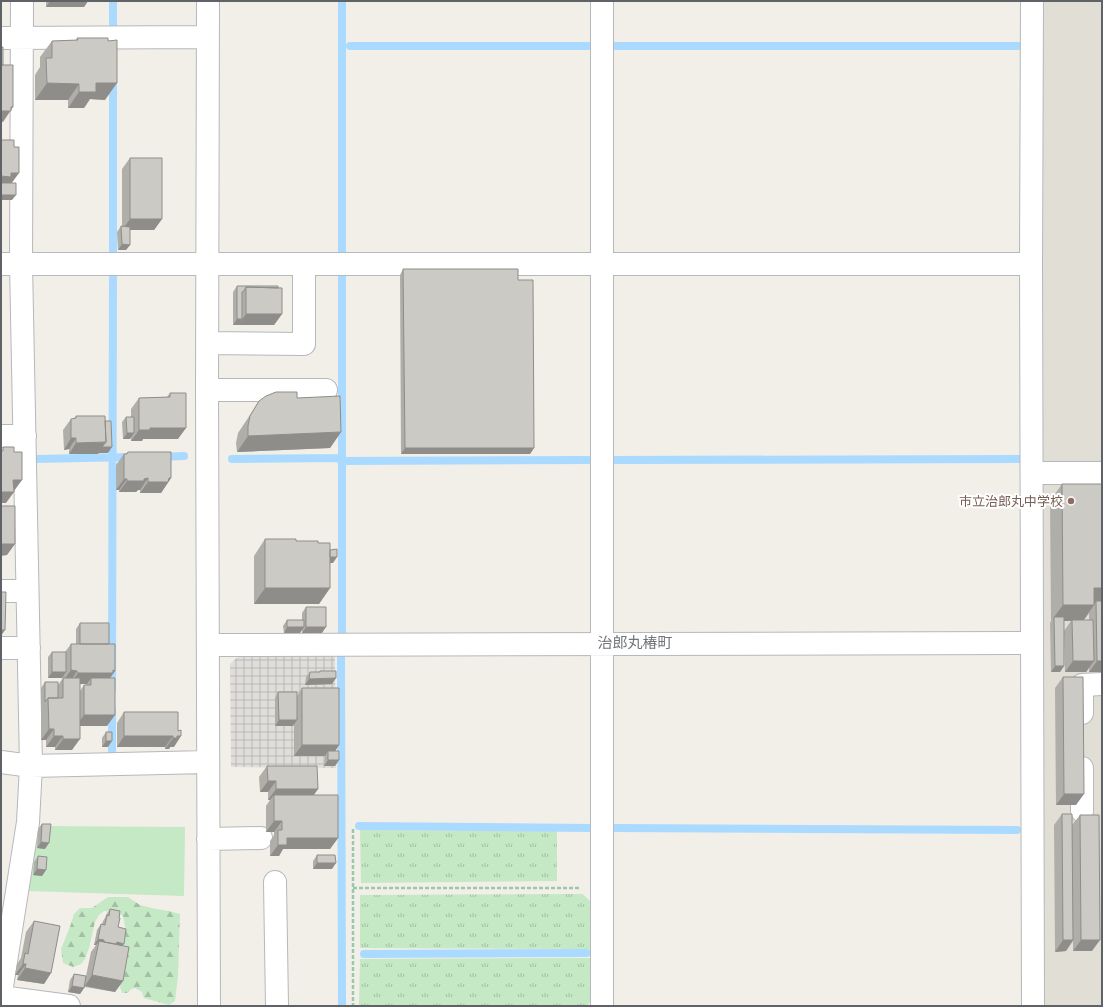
<svg xmlns="http://www.w3.org/2000/svg" width="1103" height="1007" font-family="'Golos Text','Noto Sans JP',sans-serif">
	<style>
		.industrial { fill: url(#industrial-grid) }
		.education { fill: #e1ded6 }
		.grass { fill: url(#grass-tufts) }
		.forest { fill: url(#forest-firs) }
		.park { fill: #c5e8c5 }
		.lines { fill: none; stroke-linecap: round; stroke-linejoin: round }
		.stream { stroke: #aadaff; stroke-width: 8 }
		.minor-casing { stroke: #b5b8bc; stroke-width: 24 }
		.path { stroke: #9cc7a9; stroke-width: 2.5; stroke-dasharray: 4 2; stroke-linecap: butt }
		.minor { stroke: #fff; stroke-width: 22 }
		.wall { fill: #afaea9; fill-rule: evenodd }
		.shaded-wall { fill: #8f8d8a }
		.building { fill: #cccac5; stroke: #8f8d8a }
		.education-dot { fill: #8d6e63; stroke: #fff; stroke-width: 1.5 }
		.labels { text-anchor: middle; stroke-width: 4; stroke-linejoin: round; paint-order: stroke }
		.education-label { font-size: 13px; fill: #785e54; stroke: #fff; text-anchor: end }
		.quarter-label { font-size: 15px; fill: #70757a; stroke: #fff }
	</style>
	<defs>
		<pattern id="industrial-grid" width="8" height="8" patternUnits="userSpaceOnUse"><rect width="8" height="8" fill="#e0deda"/><path d="M0 4h8M4 0v8" fill="none" stroke="#b9b8b5"/></pattern>
		<pattern id="grass-tufts" width="24" height="20" patternUnits="userSpaceOnUse"><rect width="24" height="20" fill="#c5e8c5"/><path d="M3 7l-1-3M5 7V3M7 7l1-3M15 17l-1-3M17 17v-4M19 17l1-3" fill="none" stroke="#a3c0a4"/></pattern>
		<pattern id="forest-firs" width="22" height="20" patternUnits="userSpaceOnUse"><rect width="22" height="20" fill="#c5e8c5"/><path d="M5 1l3.5 6h-7zM16 11l3.5 6h-7z" fill="#a3c0a4"/></pattern>
	</defs>
	<rect width="100%" height="100%" fill="#f1efe8"/>
	<path class="industrial" d="M335,652L336,768L231,767L230,664L242,653Z"/>
	<path class="education" d="M1039,1H1102V1006H1044L1040,1002Z"/>
	<path class="grass" d="M360,830L557,831V881L361,883Z
		M583,894L592,903V949L360,948V895Z
		M592,958V1000L587,1006H359L360,959Z"/>
	<path class="forest" d="M108,897H128L140,905L156,909L169,911L180,914L178,976L175,1001L169,1005L144,998L142,992L135,988L131,989L128,993H122L120,987L125,956L123,952L126,931L123,916L116,912L104,911L99,915L95,922L89,948L85,959L81,964L73,967L63,963L61,949L71,924L74,914L80,908H92Z"/>
	<path class="park" d="M37,826L185,827L184,896L27,891Z"/>
	<g class="lines">
		<path class="stream" d="M113,28V1
			M350,46H588
			M612,46H1018
			M113,251V79
			M342,252V1
			M160,457L184,456
			M35,459L132,457
			M232,459L341,458
			M611,460L1019,459
			M341,461L588,460
			M342,633V277
			M341,655L342,1006
			M112,689L113,278
			M112,751V709
			M359,826L589,828
			M614,828L1017,830
			M364,954L587,953"/>
		<defs>
			<path id="minor" d="M208,1L207,390L209,1006
				M602,1V1006
				M1032,1L1031,264L1033,1006
				M1,38L208,37
				M1,264H1031
				M208,343L304,344V264
				M207,390H326
				M1,436H25
				M1032,473H1102
				M1,591H27
				M208,645L1032,643
				M1,648H29
				M1082,713V685L1102,684
				M1,762L31,766L208,762
				M1082,811V768
				M208,839L261,838
				M275,882L277,1006
				M1,993L28,822L31,766L21,264L22,1
				M1,997L69,1006"/>
		</defs>
		<use href="#minor" class="minor-casing"/>
		<path class="path" d="M353,829V1006
			M353,888H579"/>
		<use href="#minor" class="minor"/>
	</g>
	<path class="wall" d="M46,1H88L84,7H46Z
		M77,38L105,100L90,99L84,108H68V100H35V75L40,67V57L52,41L76,40Z
		M130,158L162,219L154,230H130V245L126,250H118L117,232L121,226H122V169Z
		M403,269L518,280L534,448L530,454H401L400,275Z
		M237,286H278L282,314L274,325H238V324L233,325V292Z
		M170,393L178,439H143L142,441H131V437L130,439H123L122,422L126,417H131V409L139,398L167,397Z
		M297,398L341,432L330,448L237,452L236,443L238,433L248,418L259,401Z
		M76,416L108,453L69,454V449L64,450L63,430L71,419H74Z
		M128,452L171,478L161,493H140V490H138L136,492H119V490H116V465L124,454H126Z
		M1062,484H1102V672H1089V668L1086,672H1065L1064,631L1071,621H1064V666L1060,672H1051L1050,623L1051,621L1050,501ZM1089,613V620H1084Z
		M265,539L318,543L330,550L333,563H330V588L319,604H254V556Z
		M306,607L322,633H302V630L300,633H284L283,626L287,620H302V613Z
		M80,623L110,678L107,726H80L72,750H55V747H46V740H41V688L45,682L58,685L63,678V677L62,678H48V657L52,652H65L71,644H76V629ZM80,684H87L86,685H84L80,691Z
		M320,671L332,684L305,685L306,677L310,672H319Z
		M1063,677L1076,805H1056L1055,688Z
		M302,688L339,745L335,751L339,760L335,766H324L325,756H294V724L293,726H275V698L278,692L297,696Z
		M124,712H178L174,747H170L169,749H165V747H117V723Z
		M106,732L108,747H102V738Z
		M267,766L318,789L314,795L338,838L330,849H283L279,856H270V841L274,835V832H266V806L270,800H268V792H260L259,777Z
		M1062,814L1072,825L1080,815L1092,951H1073V941L1066,951L1055,952L1054,825Z
		M42,824L45,849L37,848L38,829Z
		M317,855L332,869H313V861Z
		M38,856L46,870L42,876L33,875L34,862Z
		M110,909L119,918L118,927L122,945L123,981L115,992L85,987L84,988L80,994L68,992L70,980L74,974L86,976L91,952L96,945H94L97,930L101,924H102L103,921L105,918L106,915Z
		M34,921L51,973L44,984L17,980L18,975H15L17,964L21,958L26,932Z"/>
	<path class="shaded-wall" d="M50,1H88L84,7H46Z
		M47,83L79,84L68,100H35Z
		M96,83H117L105,100L90,99L84,108H68L79,92Z
		M11,107H13L3,122H1V111Z
		M11,173H19L11,184L1,188V176Z
		M1,195H16L12,200H1Z
		M130,219H162L154,230H122Z
		M122,244L130,245L126,250H118Z
		M246,314H282L274,325H238Z
		M237,319H242L238,325H233Z
		M150,428H186L178,439H143L142,441H131L139,430Z
		M341,432L330,448L237,452L248,436Z
		M127,433H134L130,439H123Z
		M71,438H76L69,449L64,450Z
		M106,442L98,454H69L76,443Z
		M102,447H112L108,453H98Z
		M405,448H534L530,454H401Z
		M148,478L140,490H138L136,492H119L127,481Z
		M171,478L161,493H140L148,482Z
		M124,479H127L119,490H116Z
		M13,480H22L14,491Z
		M1,492H14L6,503H1Z
		M1,544H15L7,555L1,556Z
		M329,557H337L333,563H325Z
		M265,588H330L319,604H254Z
		M1094,588H1102V605L1096,601L1094,605Z
		M1063,605H1094L1083,621L1072,620L1071,621H1054V617Z
		M287,627H304L300,633H284Z
		M306,627H326L322,633H302Z
		M1,630H5L1,636Z
		M1073,661H1094L1086,672H1065Z
		M1097,661H1102V672H1089Z
		M1055,666H1064L1060,672H1051Z
		M71,670L77,671L70,682L63,681Z
		M113,670L115,671L106,684L91,678L87,684H70L78,673Z
		M52,672H66L62,678H48Z
		M336,678L332,684L305,685L309,679Z
		M84,715H115L107,726H76Z
		M279,720H297L293,726H275Z
		M49,729H54L46,740H41Z
		M54,736H63L55,747H46Z
		M124,736H173L165,747H117Z
		M177,736H181L174,747H170L169,749H165L173,738Z
		M63,739H80L72,750H55Z
		M106,741H112L108,747H102Z
		M302,745H339L332,756L328,751L325,756H294Z
		M328,760H339L335,766H324Z
		M268,781H276L268,792H260Z
		M276,789H318L310,800L274,795L270,800H268Z
		M1064,794H1084L1076,805H1056Z
		M274,821H282L274,832H266Z
		M287,838H338L330,849H283L279,856H270L278,845Z
		M41,842L49,843L45,849L37,848Z
		M317,863H336L332,869H313Z
		M37,869L46,870L42,876L33,875Z
		M98,939L104,940L100,946L99,941L96,945H94Z
		M1063,940H1073L1066,951L1055,952Z
		M1081,940H1100L1092,951H1073Z
		M117,942L124,944L120,949L113,948Z
		M23,964H26L18,975H15Z
		M25,968L51,973L44,984L17,980Z
		M92,975L123,981L115,992L85,986Z
		M72,986L84,988L80,994L68,992Z"/>
	<path class="building" d="M77,38H108V41L117,40V83H96V92H79V84L47,83L46,58H52V41L78,40Z
		M1,47H3V65H1Z
		M1,65H13V107H11V111H1Z
		M1,140H14V147H19V173H11V177L1,176Z
		M130,158H162V219H130Z
		M1,183H16V195H1Z
		M121,226L130,227V245L122,244Z
		M403,269H518V280H533L534,448H405Z
		M237,286H278V288L246,287L243,292H242V319H237Z
		M246,287L282,288V314H246Z
		M276,392H297V398L340,396L341,432L248,436V426L250,416L259,401L266,396Z
		M170,393H186V428H150V430H139V398L170,397Z
		M76,416H105L106,442L76,443V438H71V419L76,418Z
		M126,417H134V433H127Z
		M105,421H111L112,447H102L106,442Z
		M3,447H14V452H22V480H13L14,492H1V451H3Z
		M128,452H171V478H169L168,482H148V478L144,479V481H127V479H124V454H127Z
		M1062,484H1102V588H1094V605H1063Z
		M1,506H15V544H1Z
		M265,539H296V541H318V543H330V588H265Z
		M337,549V557H330V550Z
		M1,592H6L5,630H1Z
		M1096,601H1102V661H1097Z
		M306,607H326V627H306Z
		M1054,617H1064V666H1055Z
		M287,620H304V627H287Z
		M1072,620H1093L1094,661H1073Z
		M80,623H109V644H80Z
		M71,644H115V671L113,670V673H78L77,671L71,670Z
		M52,652H66V672H52Z
		M320,671H336V678L309,679L310,672H320Z
		M1063,677H1083L1084,794H1064Z
		M63,678H80V739H63V736H54V729H49L48,698H63Z
		M91,678H115V715H84V685H91Z
		M45,682H58V698H48L45,702Z
		M302,688H339V745H302Z
		M278,692H297V720H279Z
		M124,712H178V731L181,730V736H177V738H173V736H124Z
		M106,732H112V741H106Z
		M328,751H339V760H328Z
		M267,766H317L318,789H276V781H268Z
		M274,795H338V838H287V845H278V830H282V821H274Z
		M1062,814H1072L1073,940H1063Z
		M1080,815H1099L1100,940H1081Z
		M42,824H51L49,843L41,842Z
		M317,855H335L336,863H317Z
		M38,856L47,857L46,870L37,869Z
		M110,909L120,911L119,918H120L118,927L126,929L124,944L117,942L116,944L104,942V940L98,939L101,924L105,925L107,915L109,916Z
		M34,921L60,926L51,973L25,968L26,964H23L25,953L28,954Z
		M99,941L129,947L123,981L92,975Z
		M74,974L86,976L84,988L72,986Z"/>
	<circle class="education-dot" cx="1071" cy="501" r="4"/>
	<g class="labels">
		<g class="education-label">
			<text x="1063" y="506">市立治郎丸中学校</text>
		</g>
		<g class="quarter-label">
			<text x="635" y="648">治郎丸椿町</text>
		</g>
	</g>
	<rect width="1103" height="1007" fill="none" stroke="#5f6368" stroke-width="4"/>
</svg>
